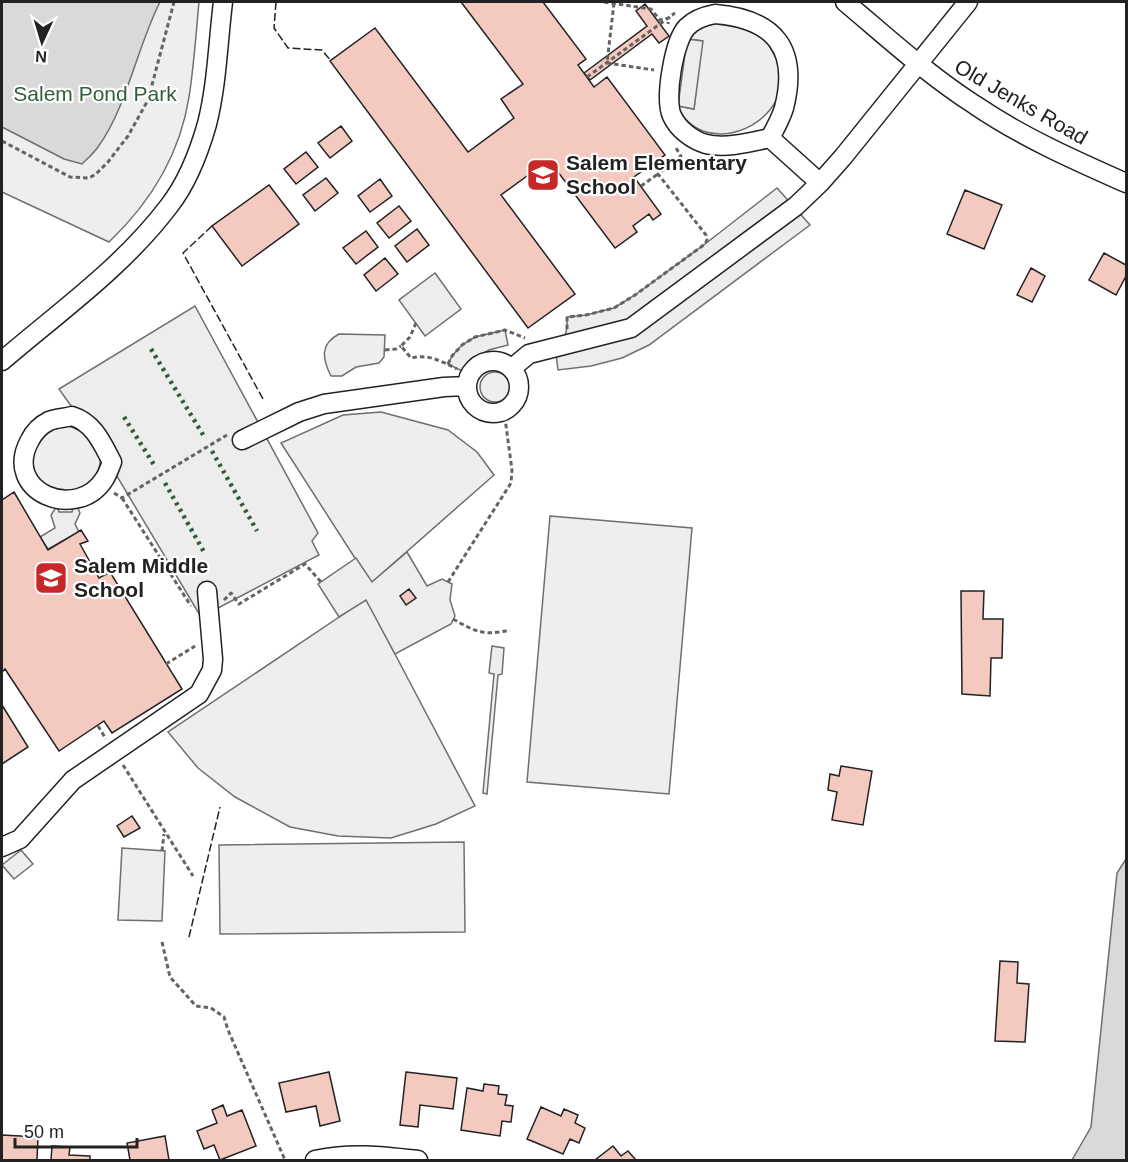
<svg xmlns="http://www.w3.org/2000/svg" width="1128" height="1162" font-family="Helvetica,sans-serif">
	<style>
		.green { fill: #eee; stroke: #6f6f6f; stroke-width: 1.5 }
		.parking { fill: #ededed; stroke: #6f6f6f; stroke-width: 1.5 }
		.water { fill: #d9d9d9; stroke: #6f6f6f; stroke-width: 1.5 }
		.building { fill: #f3c9c0; stroke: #222; stroke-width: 1.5 }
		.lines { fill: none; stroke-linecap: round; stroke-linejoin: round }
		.minor-casing { stroke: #222; stroke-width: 21 }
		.path { stroke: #646464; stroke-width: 3; stroke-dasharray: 4.5 3; stroke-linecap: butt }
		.minor { stroke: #fff; stroke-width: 18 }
		.hedge { stroke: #2f5e38; stroke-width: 4.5; stroke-dasharray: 3 4.5; stroke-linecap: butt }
		.fence { stroke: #222; stroke-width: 1.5; stroke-dasharray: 8 3; stroke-linecap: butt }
		.labels { text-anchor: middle; stroke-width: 4.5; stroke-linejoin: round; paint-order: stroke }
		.park-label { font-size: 21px; fill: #2f5e38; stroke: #fff }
		.street-label { font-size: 21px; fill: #222; stroke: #fff }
		.poi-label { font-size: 21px; font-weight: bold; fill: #222; stroke: #fff; text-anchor: start }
	</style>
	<rect width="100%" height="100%" fill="#fff"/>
	<path class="green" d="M2,2H199C196,33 194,66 189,97C180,154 150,203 109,242L2,192Z
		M728,22C736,25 746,26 754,31C762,35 768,43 772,51C776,57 780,65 781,72C787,112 739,144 703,131C691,126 682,119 678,106L694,109L702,41L687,39C697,25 711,24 728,22Z
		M339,334L385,335L384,357L379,363L356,367L342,376H331C322,358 320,344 339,334Z
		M480 387a15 15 0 1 1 30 0a15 15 0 1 1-30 0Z
		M381,412L448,430L477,452L494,475L371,583L281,443L343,415Z
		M68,426C88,431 109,453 96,475C93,481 85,487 79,492L46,489C42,484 34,477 32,470C26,446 46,427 68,426Z
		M550,516L692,528L669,794L527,782Z
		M366,599L475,806L436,824L391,838L338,836L290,827L235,797L198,768L168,732Z
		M492,646L504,648L502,674L498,675L487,794L483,793L494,674L489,673Z
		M464,842L465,932L220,934L219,845Z
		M122,848L165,851L162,921L118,920Z
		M21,850L33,864L14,879L2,865Z"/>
	<path class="parking" d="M687,39L703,41L694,109L678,106Z
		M777,188L810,225L649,345L622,358L591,366L558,370L554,338L565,336L567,328V317L586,315L614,308L635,295L705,244Z
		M435,273L461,309L425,336L399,300Z
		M195,306L318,533L312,541L319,555L201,617L96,441L59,389Z
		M505,330L508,345L489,350L477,357L468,362L462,371L448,364L452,356L462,345L475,337Z
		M57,506L59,512H72L73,507L77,506L80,513L75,524L79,532L48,549L40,537L55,528L51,515Z
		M407,552L427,586L442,579L452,584L450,600L455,616L451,624L395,654L366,600L339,617L318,584L356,558L372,582Z"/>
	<path class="water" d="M2,2H160C137,47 127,107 98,147C93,154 87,159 82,164L64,159L2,127Z
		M1126,859V1160H1072L1091,1127L1117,873Z"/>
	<path class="building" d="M461,2H543L586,59L578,65L594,87L607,77L665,155L634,177L661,214L653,220L649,214L633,226L637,232L615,248L549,160L501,195L575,294L528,328L330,61L375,28L468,152L514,118L501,99L523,84Z
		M645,4L669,36L659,43L652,34L590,80L584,73L647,26L636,11Z
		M341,126L352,141L330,158L318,143Z
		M306,152L318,167L296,184L284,169Z
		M326,178L338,193L315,211L303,195Z
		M380,179L392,196L370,212L358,196Z
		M269,185L299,224L242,266L212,226Z
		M965,190L1002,205L984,249L947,234Z
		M399,206L411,221L389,238L377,223Z
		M417,229L429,245L407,262L395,246Z
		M366,231L378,247L356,264L343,248Z
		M1104,253L1126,265V276L1116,295L1089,280Z
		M385,258L398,274L376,291L364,275Z
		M1031,268L1045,276L1032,302L1017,295Z
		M14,492L48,550L81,530L88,541L80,544L99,578L110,572L182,689L112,733L104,721L59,751L5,669L2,672V500Z
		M409,589L416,598L406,605L400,596Z
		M961,591H984L983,619H1003L1002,658H991L990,696L962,694Z
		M2,705L28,747L2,764Z
		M841,766L872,771L863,825L832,820L837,792L828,790L830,774L839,776Z
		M132,816L140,828L124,837L117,826Z
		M1000,961L1018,962L1017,983L1029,984L1025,1042L995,1041Z
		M329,1072L340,1121L320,1126L316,1106L286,1112L279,1083Z
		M406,1072L457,1078L453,1109L420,1105L418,1127L400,1125Z
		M484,1084L499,1086L498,1094L507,1095L505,1105L513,1106L511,1122L502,1121L500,1136L461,1130L467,1088L483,1091Z
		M223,1105L227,1116L242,1110L256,1146L220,1160L214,1145L204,1149L197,1131L217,1123L212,1110Z
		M541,1107L561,1116L564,1109L578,1115L575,1123L585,1128L579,1143L570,1139L563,1154L527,1139Z
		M2,1135L38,1137L37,1160H2Z
		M165,1136L169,1160H130L127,1143Z
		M52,1146L70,1147L69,1155L90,1156V1160H51Z
		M613,1146L621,1156L628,1151L636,1160H595Z"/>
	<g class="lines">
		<defs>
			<path id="minor" d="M845,2C887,37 928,75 975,105C1022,137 1074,160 1126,183
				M715,14C775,19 799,49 784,108C781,118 775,129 770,138C752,142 725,149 706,144C692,140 678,129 672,116C664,99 674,40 687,27C695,19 704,16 715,14Z
				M770,138L820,183
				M467 387a26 26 0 1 1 52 0a26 26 0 1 1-52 0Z
				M2,361C59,312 123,267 169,206C187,183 199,152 207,124C217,85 218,42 223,2
				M512,368L529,354L631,328L796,206L820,183L843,157L968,2
				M72,416C94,423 102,443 112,462C110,467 108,473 105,478C78,523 1,492 30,440C34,432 41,425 49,421C56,418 65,418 72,416Z
				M242,440L299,412L324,404L444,387L467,386
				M2,847L20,839L73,780L199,694L212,670L213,659L207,591
				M315,1160C350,1152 383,1156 418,1160"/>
		</defs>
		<use href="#minor" class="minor-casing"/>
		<path class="path" d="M604,2L651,9L660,20L669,18L668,24
			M614,3L607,63L654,70
			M587,77L675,13
			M2,141L70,177L89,178L96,174L108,162L128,136L148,100L174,2
			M641,186L658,174
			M416,323L410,337L401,346L411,358C429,354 441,361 457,369
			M567,329V317L586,315L614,308L635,295L705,244L707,240L706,235L658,174L681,156L676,148
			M385,350L396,349L401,346
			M448,364L452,356L462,345L475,337L505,330L525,338
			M114,493L122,498L227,435
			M122,498L191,606
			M448,582L511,483L512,470L504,411
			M224,600L231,593L239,604L305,564L321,582
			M453,619C476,632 484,636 510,630
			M166,664L195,646
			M98,726L106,739
			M123,765L193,876
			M162,851L164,834
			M162,942L170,977L196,1006L211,1008L224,1017L228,1030L285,1160"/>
		<use href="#minor" class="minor"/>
		<path class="hedge" d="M151,349L205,438
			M124,417L156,468
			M212,451L257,531
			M165,483L204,552"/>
		<path class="fence" d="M276,2L274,28L288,48L322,50L331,61
			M212,226L183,253L263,399
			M189,937L220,807"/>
	</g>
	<defs>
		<symbol id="school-square" viewBox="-11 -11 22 22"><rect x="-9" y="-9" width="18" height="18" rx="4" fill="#c62828" stroke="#fff"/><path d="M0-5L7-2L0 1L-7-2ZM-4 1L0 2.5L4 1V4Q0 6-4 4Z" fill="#fff"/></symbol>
	</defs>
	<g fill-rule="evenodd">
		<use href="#school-square" x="524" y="156" width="38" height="38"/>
		<use href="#school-square" x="32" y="559" width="38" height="38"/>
	</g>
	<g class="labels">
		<g class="park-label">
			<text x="95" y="101">Salem Pond Park</text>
		</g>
		<g class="street-label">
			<text transform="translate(1021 102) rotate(30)" y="7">Old Jenks Road</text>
		</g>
		<g class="poi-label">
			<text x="566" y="170">Salem Elementary<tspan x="566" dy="24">School</tspan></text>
			<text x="74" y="573">Salem Middle<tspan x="74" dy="24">School</tspan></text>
		</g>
	</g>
	<rect width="1128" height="1162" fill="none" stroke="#222222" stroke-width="6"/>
	<g transform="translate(42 42) rotate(184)" stroke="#ffffff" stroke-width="4.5" paint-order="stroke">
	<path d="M0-4.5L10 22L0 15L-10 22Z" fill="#222222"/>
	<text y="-9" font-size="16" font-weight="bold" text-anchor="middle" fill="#222222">N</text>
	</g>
	<path d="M15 1138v9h122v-9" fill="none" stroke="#222222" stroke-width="3"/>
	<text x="24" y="1138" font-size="18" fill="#222222" stroke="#ffffff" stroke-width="4.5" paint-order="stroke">50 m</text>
</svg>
